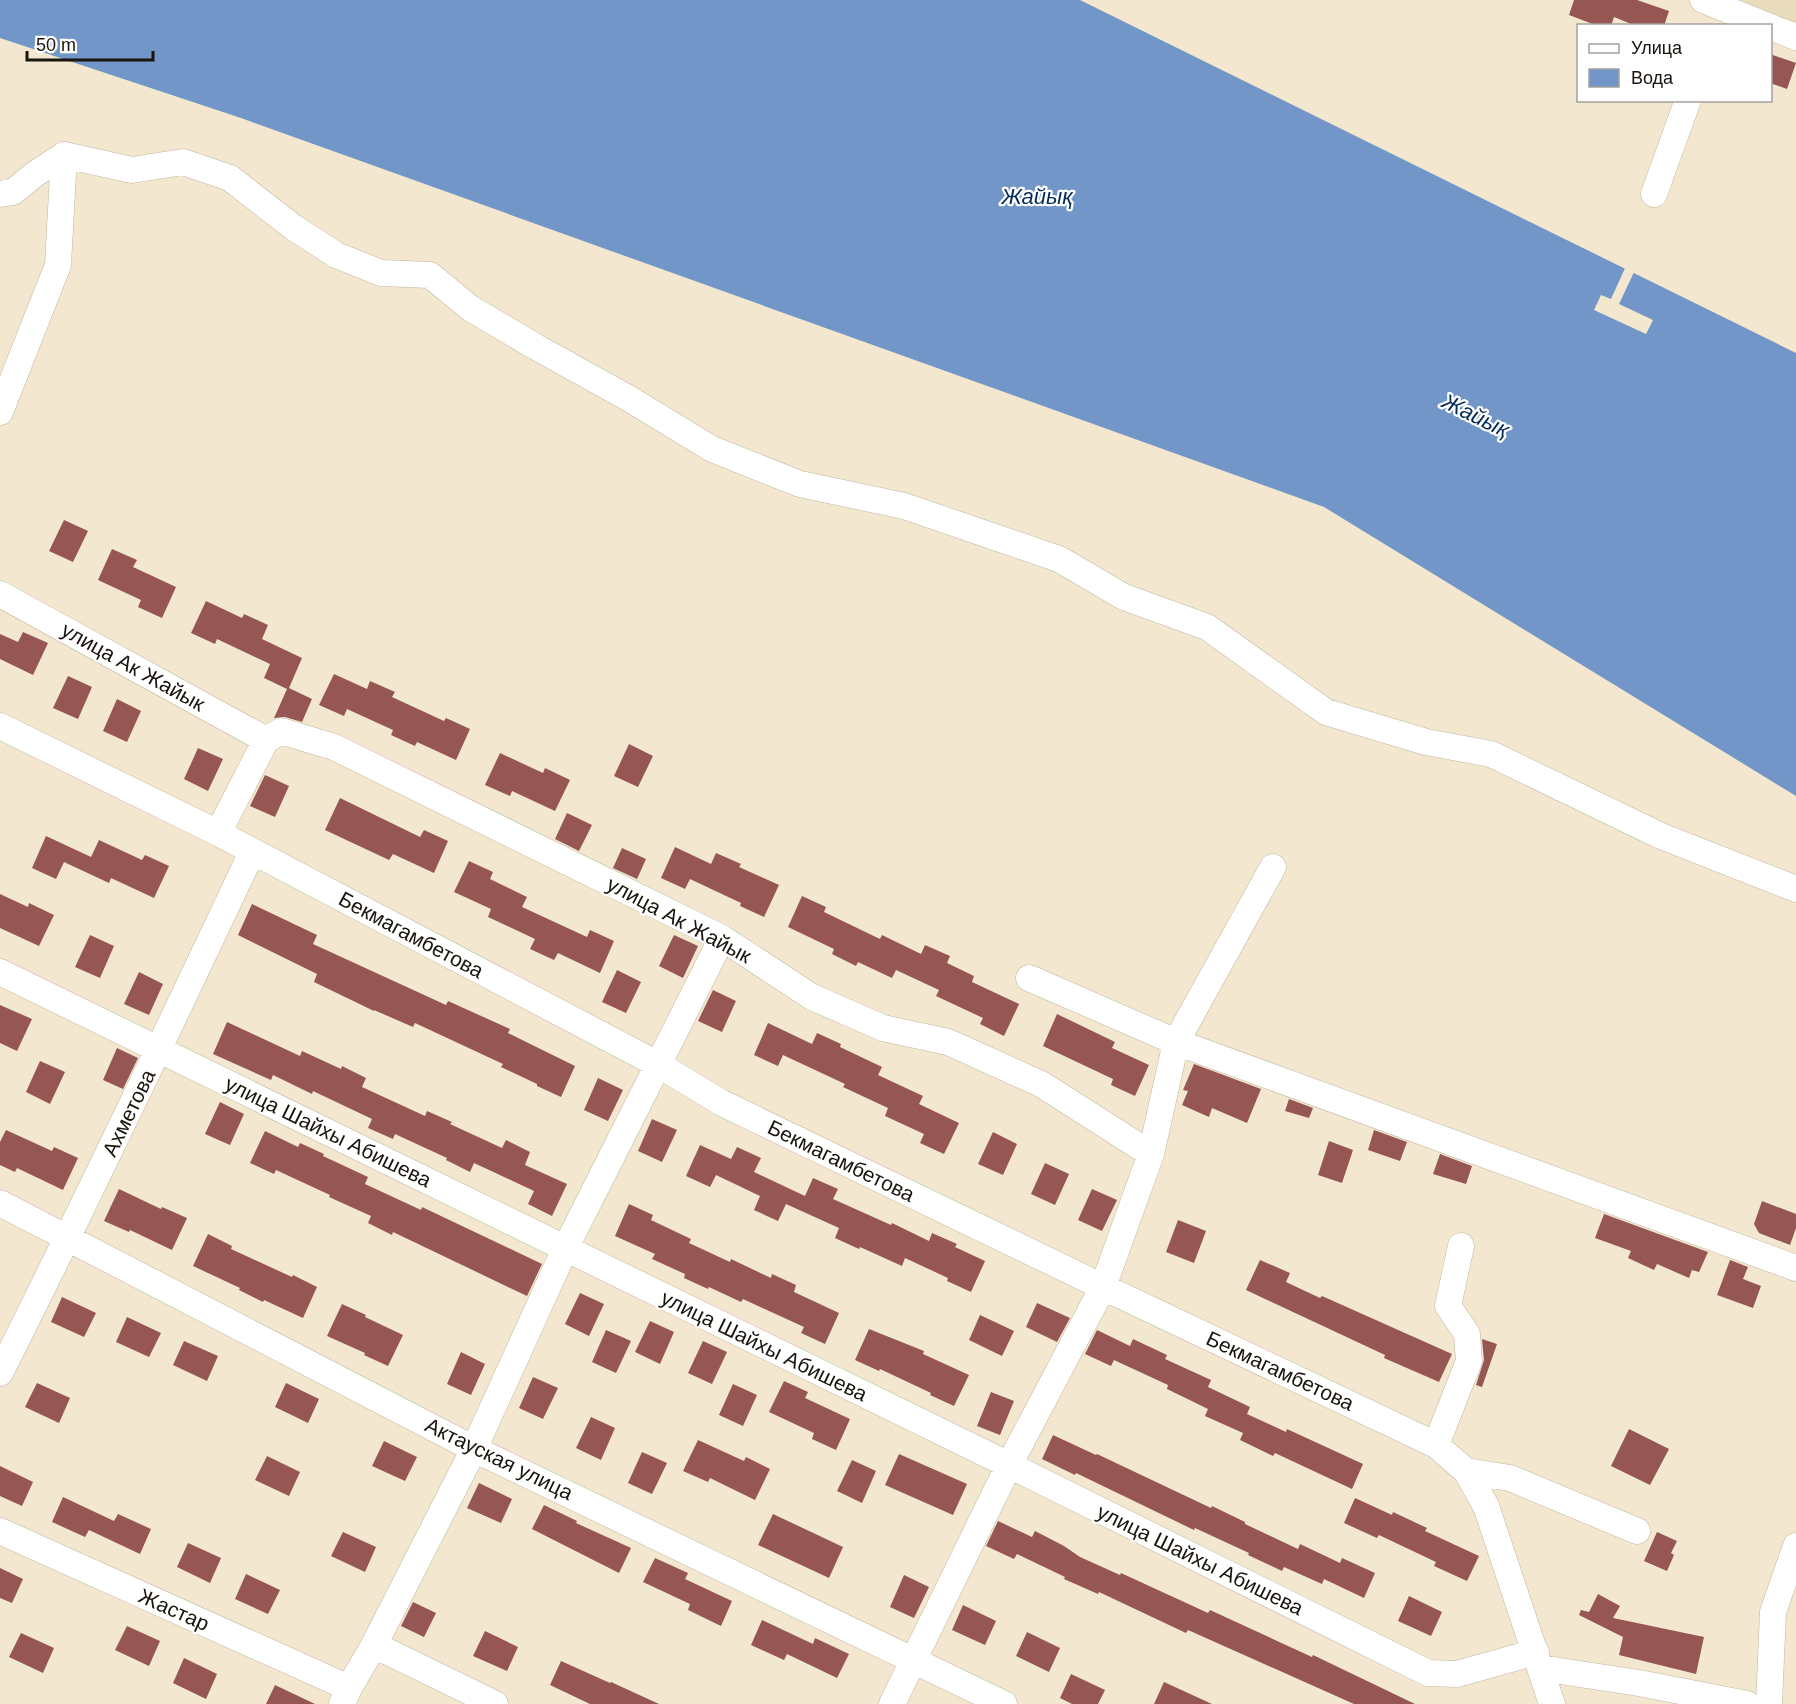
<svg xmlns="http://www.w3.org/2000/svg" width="1796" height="1704" font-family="Arial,sans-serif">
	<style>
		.built { fill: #e9dcbc }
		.water { fill: #7196c7 }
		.pier { fill: #f3e8cf }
		.building { fill: #955654 }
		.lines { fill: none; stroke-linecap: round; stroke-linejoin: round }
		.minor-casing { stroke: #c1b79f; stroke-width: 27 }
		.minor { stroke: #fff; stroke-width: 26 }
		.labels { text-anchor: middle; stroke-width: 4.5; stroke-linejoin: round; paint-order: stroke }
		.street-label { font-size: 21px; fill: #19150d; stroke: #fff }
		.water-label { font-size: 22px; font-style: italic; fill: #052b58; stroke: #fff }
	</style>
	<rect width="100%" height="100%" fill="#f3e8cf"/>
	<path class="built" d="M1740,0H1796V23Z"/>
	<path class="water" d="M0,0H1080L1796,353V796L1324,507L241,118L0,38Z"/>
	<path class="pier" d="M1626,266L1635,270L1619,304L1653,320L1646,334L1594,310L1601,295L1611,299Z"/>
	<path class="building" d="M1574,0H1637L1669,11L1664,26H1636L1614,17L1611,26H1598L1569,15Z
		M1770,54L1796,63L1787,89L1770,83Z
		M64,520L88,531L73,562L49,551Z
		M112,549L137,560L133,567L176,587L162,618L138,607L141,600L98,580Z
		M206,601L242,618L244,614L268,625L262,639L302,658L289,688L312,699L302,722L285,717L274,718L287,689L264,678L270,664L217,639L215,644L191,633Z
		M23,632L48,643L33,675L0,659V634L18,642Z
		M334,674L367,689L370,681L395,692L392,697L444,721L446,718L470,729L456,760L417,742L415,746L391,735L393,730L347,709L344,716L319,705Z
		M68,676L92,687L78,719L53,708Z
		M117,699L141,711L127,742L103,731Z
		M629,744L653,756L638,787L614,776Z
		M198,748L223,759L208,791L184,779Z
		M500,753L543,773L545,768L570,780L555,811L512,791L510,796L485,785Z
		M265,775L289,786L275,817L250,806Z
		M340,798L420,837L424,830L448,841L434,873L393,854L389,860L325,830Z
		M567,813L592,825L579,851L555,839Z
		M46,836L91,857L99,840L142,860L145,855L169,866L154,898L111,878L109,883L64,862L56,879L32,868Z
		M675,847L711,864L716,853L741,864L739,867L779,885L764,917L740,906L741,903L690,879L685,889L661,878Z
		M622,848L646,859L637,879L613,868Z
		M469,861L493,872L490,879L527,897L522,907L587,937L590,930L614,941L600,973L558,953L554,960L530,949L535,939L488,917L491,909L454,892Z
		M0,894L28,907L29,903L54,915L39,946L0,928Z
		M802,896L826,907L824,912L880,939L882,935L921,954L925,945L950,956L947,963L974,976L972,982L1019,1004L1004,1036L980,1024L983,1018L936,996L939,990L896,970L892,978L858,962L856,966L832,954L834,949L788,927Z
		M252,904L317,935L313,944L446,1005L448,1001L510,1029L508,1033L575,1066L561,1097L537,1086V1084L501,1067L503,1064L415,1023L413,1027L374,1010V1011L314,982L317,974L238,935Z
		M90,935L114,946L100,978L75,967Z
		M674,935L698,946L683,978L659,966Z
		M617,970L641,982L626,1013L602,1002Z
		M139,972L163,984L149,1015L124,1004Z
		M713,990L736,1001L722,1032L698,1021Z
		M0,1005L32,1019L17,1051L0,1043Z
		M1057,1014L1115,1042L1112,1048L1149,1065L1135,1096L1111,1085L1113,1079L1043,1046Z
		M227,1022L300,1056L302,1051L341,1069L342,1066L366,1078L362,1087L425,1116L427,1111L452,1122L450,1124L502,1148L506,1140L530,1152L525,1165L567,1184L552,1216L528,1204L534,1191L474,1163L470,1172L446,1160L447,1158L395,1134L393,1139L368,1128L372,1119L313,1091L312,1094L273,1075L271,1080L213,1054Z
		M768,1023L812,1044L817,1033L841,1044L840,1047L882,1067L878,1075L923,1096L919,1104L959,1123L944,1154L920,1143L924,1134L885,1116L888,1108L843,1087L845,1084L783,1055L778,1066L754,1055Z
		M117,1048L138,1058L123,1089L103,1080Z
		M40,1061L65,1072L50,1104L26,1092Z
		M1194,1064L1261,1089L1247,1123L1212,1108L1209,1117L1182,1105L1188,1091L1183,1090Z
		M598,1078L623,1090L608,1121L584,1110Z
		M1289,1099L1313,1108L1309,1118L1285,1111Z
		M220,1102L244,1114L230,1145L205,1134Z
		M652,1119L677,1130L662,1162L638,1151Z
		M6,1130L52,1151L54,1147L78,1158L63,1190L17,1168L15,1172L0,1165V1142Z
		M1374,1130L1407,1142L1400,1161L1368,1150Z
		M265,1131L298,1147L300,1143L324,1154L323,1156L368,1177L365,1184L421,1210L422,1207L542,1264L527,1296L393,1232L392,1235L368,1223L371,1216L329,1197L330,1195L276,1170L274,1174L250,1163Z
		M993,1132L1017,1144L1003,1175L978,1164Z
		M1329,1141L1353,1150L1342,1183L1318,1175Z
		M700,1145L731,1159L737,1147L761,1158L754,1172L805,1196L813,1178L838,1189L833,1199L891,1225L892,1223L929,1241L932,1233L957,1244L955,1247L985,1261L971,1292L947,1281L948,1278L905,1258L902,1266L860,1247L859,1249L835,1238L839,1228L786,1204L778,1221L754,1210L760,1196L716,1175L710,1187L686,1176Z
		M1440,1154L1472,1166L1466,1184L1433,1174Z
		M1045,1163L1069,1174L1055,1205L1031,1194Z
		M119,1189L161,1209L162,1207L187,1218L172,1250L130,1230L129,1232L104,1221Z
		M1092,1189L1117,1200L1102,1231L1078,1220Z
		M1762,1201L1796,1214V1228L1790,1245L1759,1233L1754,1224Z
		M629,1204L653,1215L651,1220L691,1239L689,1243L730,1262L731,1259L771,1278L772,1274L796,1285L794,1292L839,1313L825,1344L801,1333L804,1327L743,1299L741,1302L709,1287L708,1289L684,1278L685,1274L652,1259L655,1254L615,1236Z
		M1604,1214L1708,1252L1699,1272L1692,1270L1689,1278L1657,1264L1654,1270L1628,1258L1631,1251L1595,1238Z
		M1178,1220L1206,1231L1194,1263L1166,1252Z
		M208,1234L232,1246L231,1249L292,1277L293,1275L317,1287L303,1318L264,1300L263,1302L239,1290L240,1288L193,1266Z
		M1260,1260L1290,1273L1286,1282L1320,1298L1322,1296L1452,1354L1439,1382L1384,1358L1385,1355L1246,1290Z
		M1730,1260L1748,1267L1743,1279L1761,1286L1753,1308L1717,1295Z
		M580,1293L604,1304L589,1336L565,1324Z
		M62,1297L96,1313L84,1337L51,1322Z
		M1037,1303L1070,1318L1057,1342L1026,1327Z
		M342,1304L366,1315L365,1317L403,1335L388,1366L364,1355L365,1353L327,1336Z
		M980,1315L1014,1331L1002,1356L969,1340Z
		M127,1317L161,1333L149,1357L116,1342Z
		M650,1321L674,1332L660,1364L635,1352Z
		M869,1329L924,1351L923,1354L969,1375L954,1406L930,1395L931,1393L880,1369L879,1371L855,1360Z
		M606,1330L631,1341L616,1373L592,1362Z
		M1097,1330L1130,1346L1133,1339L1167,1355L1165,1359L1211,1380L1208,1387L1250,1407L1247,1414L1286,1432L1287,1429L1363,1464L1352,1489L1275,1453L1273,1456L1240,1440L1243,1433L1205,1416L1208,1409L1167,1389L1168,1385L1114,1360L1111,1366L1085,1354Z
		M1482,1339L1497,1344L1482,1387L1476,1385L1484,1360Z
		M184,1341L218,1356L207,1381L173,1365Z
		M703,1341L727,1352L712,1384L688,1373Z
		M461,1352L485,1364L471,1395L447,1384Z
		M533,1377L558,1388L543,1419L519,1408Z
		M784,1381L808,1392L805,1398L850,1419L836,1450L812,1439L814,1433L769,1412Z
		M37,1383L70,1398L59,1423L25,1407Z
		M286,1383L319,1399L308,1423L275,1407Z
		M733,1384L757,1395L743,1426L719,1415Z
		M991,1392L1014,1401L1000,1435L977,1426Z
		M591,1417L615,1428L601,1460L576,1448Z
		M1629,1429L1669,1449L1650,1485L1611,1466Z
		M1053,1435L1096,1455L1097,1454L1211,1508L1212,1506L1245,1522V1524L1298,1549L1300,1544L1340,1563L1342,1558L1375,1573L1364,1598L1324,1579L1322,1584L1284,1567L1282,1571L1248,1555L1249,1553L1195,1528L1194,1530L1076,1473L1075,1475L1042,1459Z
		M698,1440L744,1461L746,1457L770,1469L755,1500L710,1478L708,1482L683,1471Z
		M384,1441L417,1457L405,1481L372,1466Z
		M642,1452L667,1463L652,1494L628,1483Z
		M899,1454L967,1484L953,1515L885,1485Z
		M267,1456L300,1472L289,1496L255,1480Z
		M852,1460L876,1471L862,1503L837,1491Z
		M0,1466L33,1482L22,1506L0,1496Z
		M479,1483L512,1499L501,1523L467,1508Z
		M63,1497L114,1521L118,1514L151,1529L140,1554L89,1530L85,1537L52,1522Z
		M1355,1498L1392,1515L1393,1512L1427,1528L1425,1531L1479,1556L1467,1581L1434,1566L1436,1562L1379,1535L1377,1538L1344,1523Z
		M544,1505L577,1521L576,1523L631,1548L619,1573L532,1529Z
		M773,1514L843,1547L829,1578L758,1545Z
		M998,1521L1032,1537L1035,1531L1064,1546L1080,1557L1120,1575L1121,1573L1208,1613L1210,1610L1312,1657L1313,1655L1415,1704H1354L1188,1630L1186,1633L1099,1592L1098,1594L1064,1579L1065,1577L1017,1554L1014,1559L986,1546Z
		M343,1532L376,1547L365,1572L331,1556Z
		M1657,1532L1677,1541L1671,1553L1674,1555L1667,1571L1644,1561Z
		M188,1543L221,1558L210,1583L177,1567Z
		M655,1558L688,1573L685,1579L732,1601L721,1626L688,1610L690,1604L643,1582Z
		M0,1568L23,1579L12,1603L0,1598Z
		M246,1574L280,1590L268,1614L235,1599Z
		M904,1575L929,1587L914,1618L890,1607Z
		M1598,1594L1620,1606L1613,1618L1704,1637L1696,1674L1619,1655L1623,1637L1579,1615L1581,1610L1589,1612Z
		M1409,1596L1442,1612L1431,1636L1398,1621Z
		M413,1602L436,1613L424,1637L401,1626Z
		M963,1605L996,1621L985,1645L952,1630Z
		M762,1620L813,1644L815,1638L849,1654L837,1678L787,1654L784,1660L751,1645Z
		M127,1626L160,1641L149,1666L115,1650Z
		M485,1631L518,1647L507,1671L473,1656Z
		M1027,1632L1060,1648L1049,1672L1016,1656Z
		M21,1633L54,1648L43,1673L9,1657Z
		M184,1658L217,1674L206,1699L173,1683Z
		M561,1661L610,1683L611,1682L659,1704H590L550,1685Z
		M1071,1674L1105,1690L1098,1704H1072L1060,1698Z
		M1164,1682L1212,1704H1154Z
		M275,1685L315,1704H266Z"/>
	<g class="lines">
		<defs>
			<path id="minor" d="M1703,0L1768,26
				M1770,27L1796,37
				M0,194L13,192L35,174L64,155L132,170L183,162L230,178L293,227L336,255L381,273L430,275L470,308L536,347L628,398L712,449L800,484L904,506L1059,559L1124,597L1207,627L1326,712L1426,742L1491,754L1661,836L1796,889
				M1654,194L1688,100
				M0,412L58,265L64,155
				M0,594L266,740
				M0,726L218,833L659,1065L722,1103L1103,1287L1436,1445L1466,1471L1486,1506L1552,1704
				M218,833L266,740L281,731L334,747L722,938L812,997L883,1028L948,1042L1041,1084L1151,1154
				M0,972L1009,1465L1428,1673L1457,1674L1536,1652
				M1029,978L1176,1042L1796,1268
				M0,1203L474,1449L1004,1704
				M0,1373C87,1200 170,1026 252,852
				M1436,1445L1469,1361L1467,1334L1448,1306L1461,1246
				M1466,1471L1510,1478L1637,1531
				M0,1531L349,1688
				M374,1645L495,1704
				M1540,1668L1639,1683L1747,1704
				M342,1704L349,1688L374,1645L474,1449L565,1249L722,938
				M892,1704L1009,1465L1103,1287L1151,1154L1176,1042L1273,867
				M1769,1704L1773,1612L1796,1546"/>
		</defs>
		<use href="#minor" class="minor-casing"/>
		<use href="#minor" class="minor"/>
	</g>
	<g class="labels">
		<g class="street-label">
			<text transform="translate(133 667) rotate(29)" y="7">улица Ак Жайык</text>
			<text transform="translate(679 920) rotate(28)" y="7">улица Ак Жайык</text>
			<text transform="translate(411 935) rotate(28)" y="7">Бекмагамбетова</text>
			<text transform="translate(129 1113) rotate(-64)" y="7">Ахметова</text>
			<text transform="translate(328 1132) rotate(26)" y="7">улица Шайхы Абишева</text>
			<text transform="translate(841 1161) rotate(26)" y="7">Бекмагамбетова</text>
			<text transform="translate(764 1346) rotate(26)" y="7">улица Шайхы Абишева</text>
			<text transform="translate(1280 1371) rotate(25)" y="7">Бекмагамбетова</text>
			<text transform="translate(499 1459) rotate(26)" y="7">Актауская улица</text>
			<text transform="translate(1200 1560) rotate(26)" y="7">улица Шайхы Абишева</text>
			<text transform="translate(174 1610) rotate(24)" y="7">Жастар</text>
		</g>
		<g class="water-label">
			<text x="1037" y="204">Жайық</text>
			<text transform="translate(1476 415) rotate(26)" y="8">Жайық</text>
		</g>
	</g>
	<rect x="1577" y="24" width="195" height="78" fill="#ffffff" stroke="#a3a19e" stroke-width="1.5"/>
	<rect x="1589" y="44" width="30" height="9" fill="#ffffff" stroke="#a3a19e" stroke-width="1.5"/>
	<text x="1631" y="54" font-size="18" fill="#19150d">Улица</text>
	<rect x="1589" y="69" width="30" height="18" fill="#7196c7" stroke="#a3a19e" stroke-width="1.5"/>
	<text x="1631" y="84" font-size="18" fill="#19150d">Вода</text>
	<path d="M27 51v9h126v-9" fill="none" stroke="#19150d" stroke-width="3"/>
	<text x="36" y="51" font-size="18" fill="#19150d" stroke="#ffffff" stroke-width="4.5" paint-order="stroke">50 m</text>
</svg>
